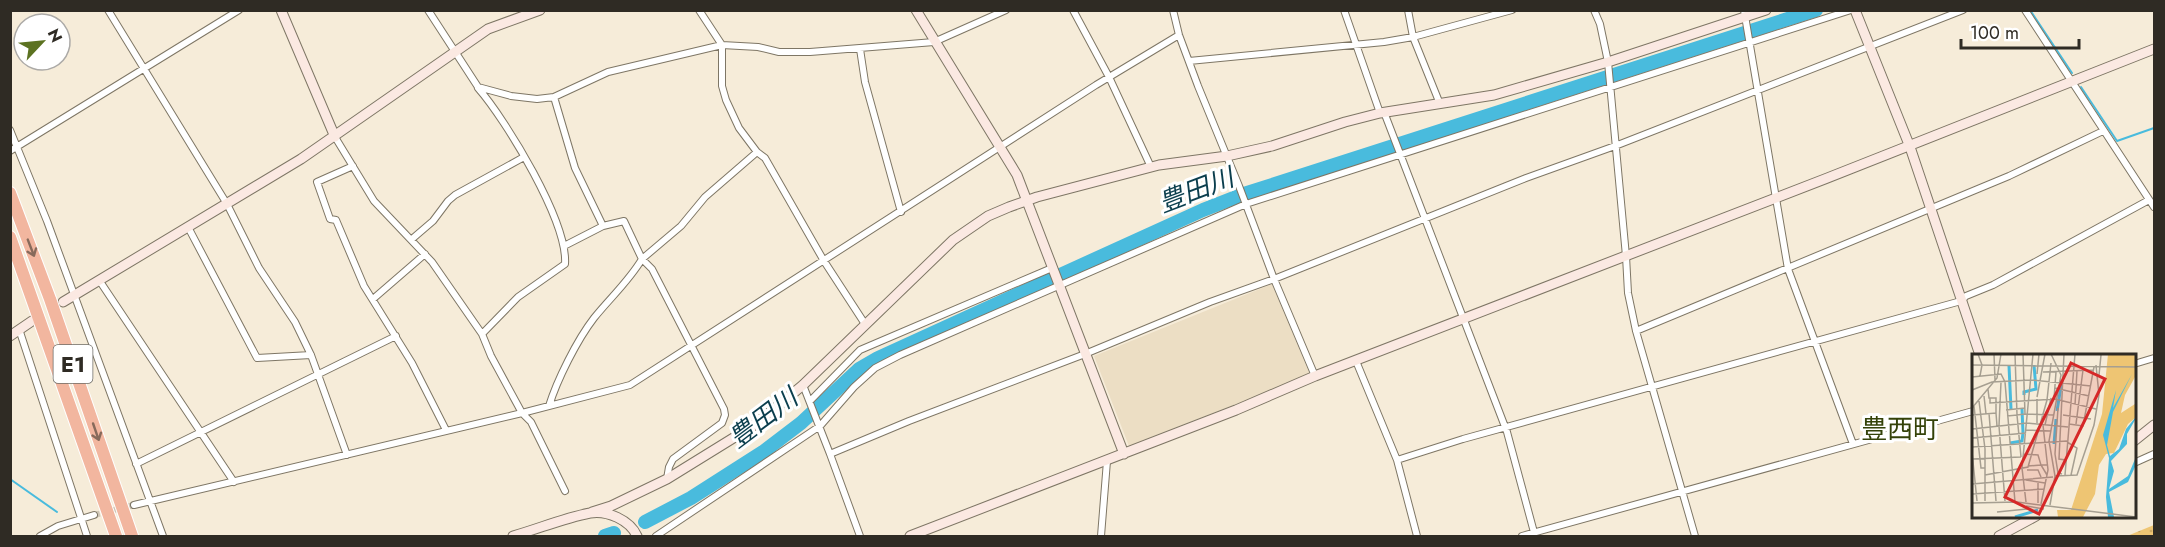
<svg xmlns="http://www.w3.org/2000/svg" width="2165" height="547" font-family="Jost,'Noto Sans JP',sans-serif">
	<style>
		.built { fill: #ecdec4 }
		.grass { fill: url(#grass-dots) }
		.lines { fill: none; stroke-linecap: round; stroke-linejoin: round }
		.stream { stroke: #49bbdd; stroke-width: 2 }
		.river { stroke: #49bbdd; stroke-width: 14 }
		.street-tunnel { stroke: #cec5b5; stroke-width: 6; stroke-dasharray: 6 3; stroke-linecap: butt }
		.street-casing { stroke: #7e7665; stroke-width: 8 }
		.secondary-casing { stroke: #7e7665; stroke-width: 11 }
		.highway-casing { stroke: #fff; stroke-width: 14 }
		.street { stroke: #fff; stroke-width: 6 }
		.secondary { stroke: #fbe9e2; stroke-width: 9 }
		.highway { stroke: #f2b69f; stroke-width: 12 }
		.oneway { stroke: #876a5b }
		.labels { text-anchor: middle; stroke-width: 6; stroke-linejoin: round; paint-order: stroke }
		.shield { fill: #fff; stroke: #6d6b66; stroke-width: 1.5 }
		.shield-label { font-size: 22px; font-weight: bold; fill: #2f2b24 }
		.water-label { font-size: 26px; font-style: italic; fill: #0b3e4d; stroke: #fff }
		.neighbourhood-label { font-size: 26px; fill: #344209; stroke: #fff }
		.inset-river { fill: none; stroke: #49bbdd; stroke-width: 3 }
		.inset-road { fill: none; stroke: #a69f91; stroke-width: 1.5 }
		.view { fill: #d62828; fill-opacity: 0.15; stroke: #d62828; stroke-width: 3 }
		.inset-edge { fill: none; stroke: #2f2b24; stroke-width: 3 }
	</style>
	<defs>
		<pattern id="grass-dots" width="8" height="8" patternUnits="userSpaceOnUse" patternTransform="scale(1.5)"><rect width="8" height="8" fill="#eec573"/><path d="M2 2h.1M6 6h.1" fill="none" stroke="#cca963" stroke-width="1.8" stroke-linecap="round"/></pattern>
	</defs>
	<rect width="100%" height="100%" fill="#f6ecd9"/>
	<path class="built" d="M1272,284L1310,375L1129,446L1094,356Z"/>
	<path class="grass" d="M2154,525V536H2127Z"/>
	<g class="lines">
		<path class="stream" d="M2030,10L2072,73
			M2081,87L2117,141L2154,128
			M10,479L57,512"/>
		<path class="river" d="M645,522L691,498L763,452L801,423L859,369L878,358L1203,210L1244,194L1816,10
			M605,536L614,533"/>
		<path class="street-tunnel" d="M94,515L134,505"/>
		<defs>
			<path id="street" d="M108,10L227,204L259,268L295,322L311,355L347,455
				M428,10L478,87L511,96L537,99L554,97L608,72L722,45L758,47L779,52H810L934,42L1006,10
				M1073,10L1109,77L1151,167
				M1173,10L1179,35L1198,86L1239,186L1274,279L1315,376
				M1344,10L1380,113
				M1408,10L1413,37L1440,104
				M1594,10L1600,24L1608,62L1626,256L1628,293L1636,331L1695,536
				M1744,10L1788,269L1853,444
				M2025,10L2154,207
				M860,49L865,82L901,212
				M1189,61L1384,42L1413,37L1512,10
				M478,88C506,120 568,222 565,264L518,297L482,334
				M554,97L575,168L603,226
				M1384,112L1507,432L1535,536
				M10,130L47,221L163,536
				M335,137L374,201L432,262L482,334L491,356L522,413L531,422L565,491
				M10,151L239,10
				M757,152L765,158L824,261L865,324
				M353,166L317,182L330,219L336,220L364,286L412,363L446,430
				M188,227L257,358L311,355
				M412,239L433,221L448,201L455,195L524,157
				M564,246L603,226L624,221L642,259L681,226L705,197L757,152L739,128L726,100L722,86V45L699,10
				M99,280L234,482
				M373,299L425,254
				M19,329L87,536
				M1636,331L2009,176L2103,131
				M1356,361L1397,460L1417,536
				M2134,364L2154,358
				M803,385L830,454
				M810,401L860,350L1052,268
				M549,406C557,380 577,340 594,318C610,298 629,281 642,259L652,269L724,409L725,415L722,423L673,459L669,467L667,479
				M1397,460L1463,439L1961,301L1966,296L1993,285L2149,200
				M2134,463L2154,454
				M136,464L396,336
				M134,505L522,413L630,385L1096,85L1179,35
				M40,536L58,526L94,515
				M656,536L820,426L854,387L875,368L900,355L1246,204L1851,10
				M860,536L830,454L909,421L1085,354L1210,302L1274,279L1526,178L1615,146L1963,10
				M1101,536L1107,461
				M1522,536L1973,411"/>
			<path id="secondary" d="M281,10L335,137
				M916,10L1017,175L1124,454
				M1855,10L1910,147L1980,355
				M63,302L301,159L488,29L540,10
				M10,336L32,321
				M2134,441L2154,425
				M592,512L611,506L667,479L756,424L803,385L953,240L988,216L1009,207L1037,197L1159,165L1227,156L1272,146L1345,122L1380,113L1494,95L1608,62L1766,10
				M513,536C538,529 564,518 590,513C607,510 630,520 637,536
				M910,536L1236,410L1315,376C1596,269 1875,160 2154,49
				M1999,536L2036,516"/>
			<path id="highway" d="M10,193L50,299L132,536
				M10,237L116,536"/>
		</defs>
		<use href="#street" class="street-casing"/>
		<use href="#secondary" class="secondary-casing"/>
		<use href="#highway" class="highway-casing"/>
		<use href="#street" class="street"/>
		<use href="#secondary" class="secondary"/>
		<use href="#highway" class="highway"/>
	</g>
	<defs><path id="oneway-shaft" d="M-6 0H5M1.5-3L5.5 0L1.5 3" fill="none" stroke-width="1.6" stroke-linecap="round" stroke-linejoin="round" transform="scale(1.5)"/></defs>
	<g class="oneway">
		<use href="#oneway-shaft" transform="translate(31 248) rotate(69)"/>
		<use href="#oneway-shaft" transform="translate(96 432) rotate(71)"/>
	</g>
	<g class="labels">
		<rect class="shield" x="53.5" y="345" width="39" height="38" rx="4.5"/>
		<g class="shield-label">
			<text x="73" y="372">E1</text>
		</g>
		<g class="water-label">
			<text transform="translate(1196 190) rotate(-21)" y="9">豊田川</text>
			<text transform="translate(763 418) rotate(-37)" y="9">豊田川</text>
		</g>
		<g class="neighbourhood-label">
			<text x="1900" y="438">豊西町</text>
		</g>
	</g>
	<g transform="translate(1972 354)">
		<rect width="164" height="164" fill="#f6ecd9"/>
		<path d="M136,0H163V23L153,41L149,59L163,50V64L156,70L142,99L134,100L127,111L123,140L111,163H86L85,156H99L130,60Z" fill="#eec573"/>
		<path d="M160,20L141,58L135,91L138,102L147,95L154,75L163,64V66L155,80V90L139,107L142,117L137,135L156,122L163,105V113L156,128L137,138L142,163H136L134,143L137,104L131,81L144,36L141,54Z" fill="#49bbdd"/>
		<path class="inset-river" d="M37,12L39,55M52,41V38L64,35L62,11M50,55L51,79M85,57L90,26M38,89L50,87L51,79M82,90L84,65M43,163L66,156"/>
		<path class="inset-road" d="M6,0L10,11L8,22M22,0L23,26M43,0L45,61L53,60M51,0L53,60L82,61M79,0L89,21L77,87L83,122M92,0L87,105L94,106M0,11L164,13M71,18L122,16M65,20L67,0M127,21L129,1M0,23L29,20L33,28L43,148M29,28L27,72L33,147M83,34L117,42M16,35L17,44H24V59M0,36L20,28L59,26L119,32M12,42L14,60M65,43L73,0M18,44V49L83,45L124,55M82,45L84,18M7,47L13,95V147M103,51L105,17M2,52L9,114H13M0,54L25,24L29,0M86,54L83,100L86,119L90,120M34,56L53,54M17,59L24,147M0,61L24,59L25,72M91,61L119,65M35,62L45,61L49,103M65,69V45M97,70L111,72L122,13M104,70L111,16M73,71L79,44M0,75L55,69L96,73M54,76L79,77M0,84L54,79M95,88L105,94L99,121M0,93L95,87M0,98L5,147M51,100L66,101L69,111L56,112M0,105L49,103M55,116H66L69,123M13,121L56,113L75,46L79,9M75,121L69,111H76M93,121L103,0M54,126L73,129M66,129V149M0,130L81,123M0,140L72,135M54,148L50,114L61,0M0,149L45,148L164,163M69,150L76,116L71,71M78,151L83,122L105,121L122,71L127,41L124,11M54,152L72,155M25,158L55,155"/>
		<path class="view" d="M99,9L133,25L67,160L33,143Z"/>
		<rect width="164" height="164" class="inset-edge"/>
	</g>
	<rect width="2165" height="547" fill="none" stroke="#2f2b24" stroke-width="24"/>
	<g transform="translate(42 42) rotate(64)"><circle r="28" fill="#ffffff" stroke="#acaaa7" stroke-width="1.5"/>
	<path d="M0-4.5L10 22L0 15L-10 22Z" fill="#5c7221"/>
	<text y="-9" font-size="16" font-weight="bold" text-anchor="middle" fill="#2f2b24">N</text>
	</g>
	<path d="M1961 39v9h118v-9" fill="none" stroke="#2f2b24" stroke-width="3"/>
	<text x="1970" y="39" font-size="18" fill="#2f2b24" stroke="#ffffff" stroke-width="4.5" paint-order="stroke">100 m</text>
</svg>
